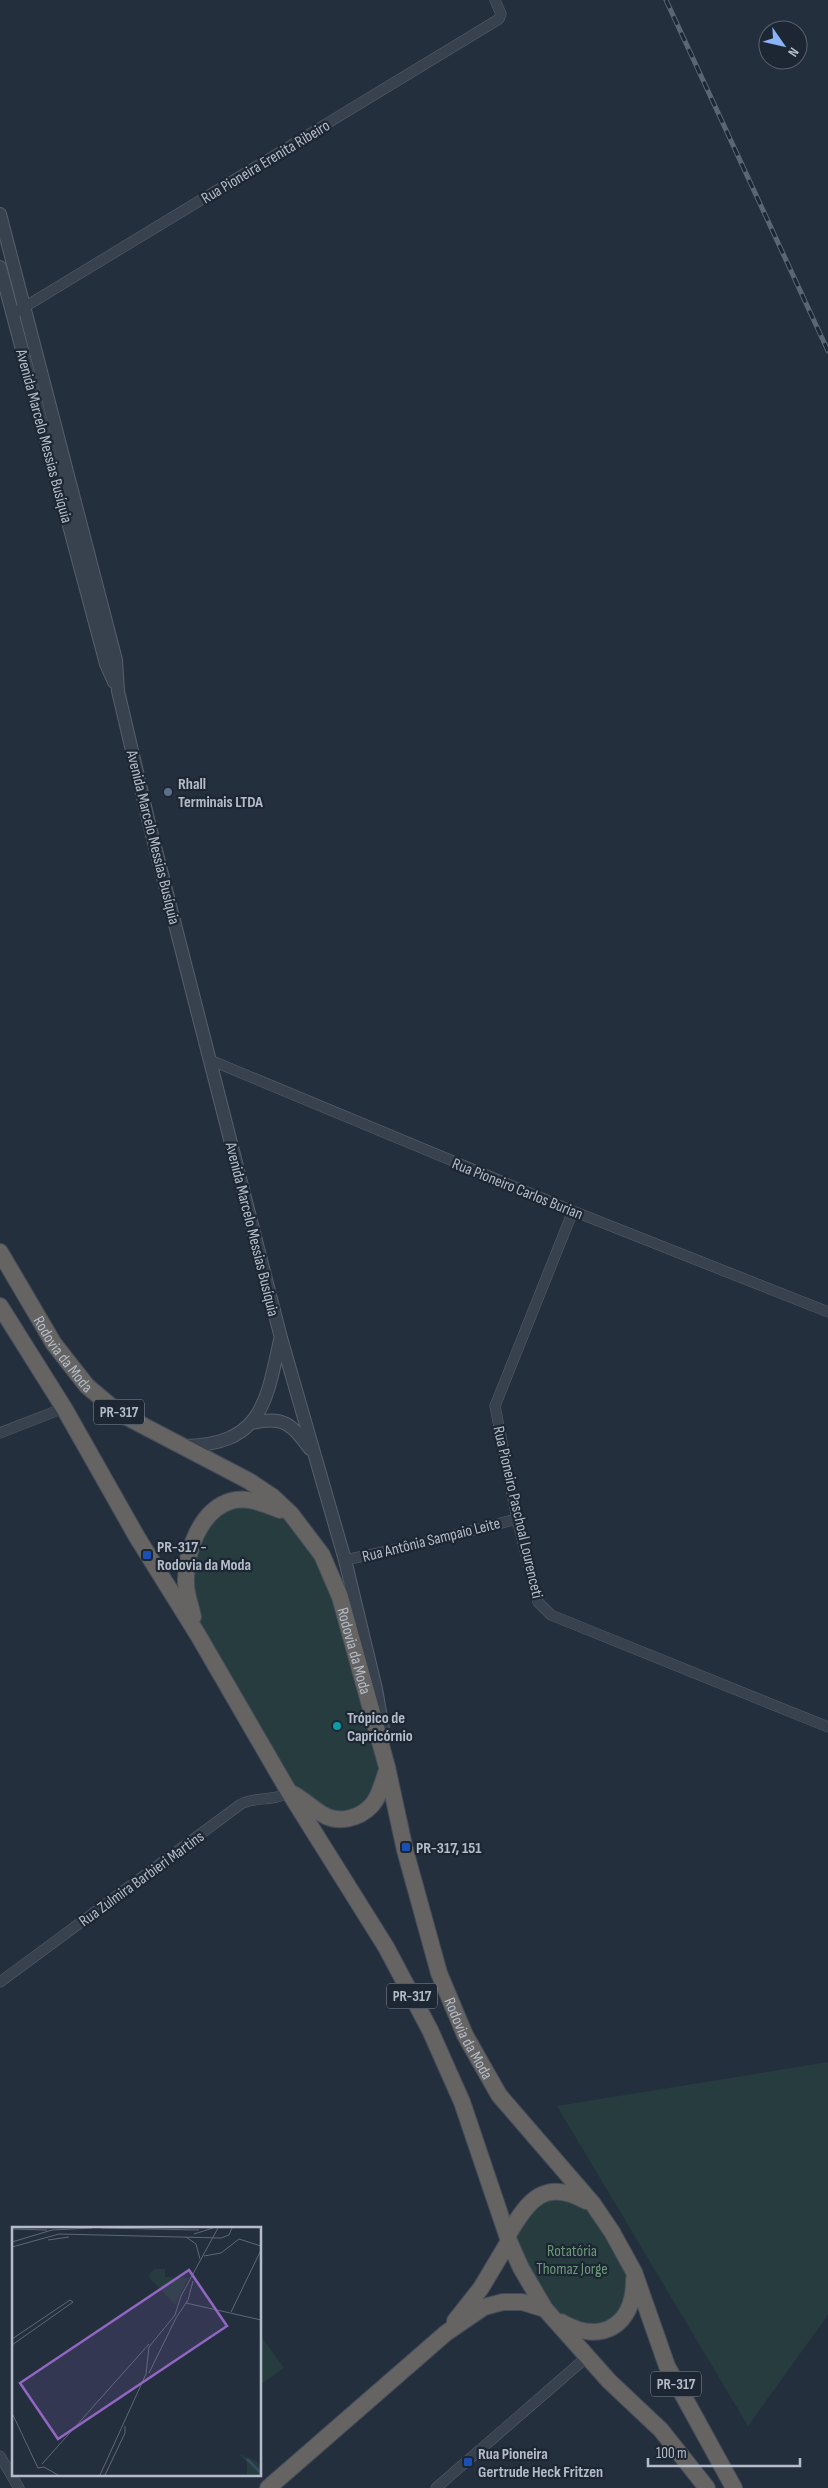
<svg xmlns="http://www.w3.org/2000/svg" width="828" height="2488" font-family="'Sofia Sans Condensed',sans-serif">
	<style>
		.green { fill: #263c3f }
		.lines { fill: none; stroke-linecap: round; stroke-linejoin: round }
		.minor-casing { stroke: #565f6c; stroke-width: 11 }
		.tertiary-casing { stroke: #565f6c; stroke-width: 14 }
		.trunk-casing { stroke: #434c59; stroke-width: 18 }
		.minor { stroke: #38414e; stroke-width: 10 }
		.tertiary { stroke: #38414e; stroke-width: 12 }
		.trunk { stroke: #656462; stroke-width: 16 }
		.rail-casing { stroke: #5a6575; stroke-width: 5 }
		.rail { stroke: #1d2633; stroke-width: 3; stroke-dasharray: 9; stroke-linecap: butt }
		.service-dot { fill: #5c6f8a; stroke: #1d2633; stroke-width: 2 }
		.transit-dot { fill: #1a4fb4; stroke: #1d2633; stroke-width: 2 }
		.culture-dot { fill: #0f9aa8; stroke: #1d2633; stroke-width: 2 }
		.labels { text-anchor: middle; stroke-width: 4.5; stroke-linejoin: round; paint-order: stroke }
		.shield { fill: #1d2633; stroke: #878f9c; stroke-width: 1 }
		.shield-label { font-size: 15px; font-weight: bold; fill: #b4bcc9 }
		.street-label { font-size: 16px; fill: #b4bcc9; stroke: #1d2633 }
		.poi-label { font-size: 16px; font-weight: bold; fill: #b4bcc9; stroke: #1d2633; text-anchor: start }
		.park-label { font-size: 16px; fill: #6b9a76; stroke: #1d2633 }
		.inset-river { fill: none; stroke: #394c67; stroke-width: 2.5 }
		.inset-road { fill: none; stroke: #5e6776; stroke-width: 1 }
		.view { fill: #9266c3; fill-opacity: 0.15; stroke: #9266c3; stroke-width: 2.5 }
		.inset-edge { fill: none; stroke: #b4bcc9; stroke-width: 2.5 }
	</style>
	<rect width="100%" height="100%" fill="#242f3e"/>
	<path class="green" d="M232,1501L291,1514L322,1555L387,1767L380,1790L349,1819L289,1792L198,1635L191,1547Z
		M828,2062V2315L748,2426L557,2106Z
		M571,2193L612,2232L634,2295L606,2331L554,2319L509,2241L526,2205Z
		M260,2335L284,2368L260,2385Z"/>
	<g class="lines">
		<defs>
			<path id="minor" d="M13,314L499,19L501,14L495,0
				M210,1060L573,1211L828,1312
				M573,1211L495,1406L517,1519L538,1602L551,1615L828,1727
				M0,1433L64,1408
				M345,1560L407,1547L517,1519
				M0,1982L241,1804C256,1796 274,1802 289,1792
				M0,2456L19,2488
				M436,2488L588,2356"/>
			<path id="tertiary" d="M0,214L116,660L118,691L149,823L281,1338L345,1560L376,1689L384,1735
				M0,267L106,664L114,682
				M252,1423C284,1415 292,1425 310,1449
				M185,1446C262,1444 266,1403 280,1340"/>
			<g id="trunk">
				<path id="s1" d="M0,1252L54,1344L87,1386L119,1413L249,1481L273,1497L291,1514L322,1555L340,1597L387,1767L405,1850L439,1973L465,2035L499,2095L593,2204L612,2232L634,2272L667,2366L734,2488"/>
				<path d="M0,1306L64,1408L137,1537L198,1635L289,1792L386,1947L430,2030L462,2102L509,2241L521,2268L545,2309L609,2381L661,2430L707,2488"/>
				<path d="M193,1617C191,1606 186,1595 186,1583C185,1553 200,1510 231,1501C247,1496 265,1504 280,1510"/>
				<path d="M293,1794C304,1800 312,1808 322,1814C338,1824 359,1819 372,1805C380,1796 383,1781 387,1770"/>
				<path d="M508,2235C528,2200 545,2178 586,2201"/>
				<path d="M455,2321L481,2288L509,2241"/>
				<path d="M561,2322C601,2345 634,2326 634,2280"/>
				<path d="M268,2488L446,2333L484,2307L503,2302H522L545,2309"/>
			</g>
		</defs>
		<use href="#minor" class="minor-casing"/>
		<use href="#tertiary" class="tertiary-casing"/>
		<use href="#trunk" class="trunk-casing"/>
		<use href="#minor" class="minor"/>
		<use href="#tertiary" class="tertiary"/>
		<use href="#trunk" class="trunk"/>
		<defs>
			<path id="rail" d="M666,0L828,351"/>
		</defs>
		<use href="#rail" class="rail-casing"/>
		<use href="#rail" class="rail"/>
	</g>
	<circle class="service-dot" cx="168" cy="792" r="5"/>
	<g class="transit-dot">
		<rect x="142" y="1550" width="10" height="10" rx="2.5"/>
		<rect x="401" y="1842" width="10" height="10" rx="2.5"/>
		<rect x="463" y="2457" width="10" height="10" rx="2.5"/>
	</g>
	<circle class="culture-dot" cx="337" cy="1726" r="5"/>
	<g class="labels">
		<g class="shield">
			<rect x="94" y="1399.5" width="50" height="25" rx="4"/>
			<rect x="387" y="1983.5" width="50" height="25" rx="4"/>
			<rect x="651" y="2371.5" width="50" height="25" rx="4"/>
		</g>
		<g class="shield-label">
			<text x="119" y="1417">PR-317</text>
			<text x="412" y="2001">PR-317</text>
			<text x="676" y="2389">PR-317</text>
		</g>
		<g class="street-label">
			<text transform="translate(265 161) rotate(-31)" y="6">Rua Pioneira Erenita Ribeiro</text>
			<text transform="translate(45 436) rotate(75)" y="6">Avenida Marcelo Messias Busíquia</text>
			<text transform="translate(154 837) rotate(76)" y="6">Avenida Marcelo Messias Busíquia</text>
			<text transform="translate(518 1188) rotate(22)" y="6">Rua Pioneiro Carlos Burian</text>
			<text transform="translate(253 1229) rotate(76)" y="6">Avenida Marcelo Messias Busíquia</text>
			<text dy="6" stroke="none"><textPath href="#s1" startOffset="120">Rodovia da Moda</textPath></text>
			<text transform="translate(519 1512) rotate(77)" y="6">Rua Pioneiro Paschoal Lourenceti</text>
			<text transform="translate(431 1539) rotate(-14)" y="6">Rua Antônia Sampaio Leite</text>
			<text dy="6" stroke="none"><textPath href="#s1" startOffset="555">Rodovia da Moda</textPath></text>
			<text transform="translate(141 1878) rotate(-36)" y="6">Rua Zulmira Barbieri Martins</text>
			<text dy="6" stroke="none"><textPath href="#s1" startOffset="960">Rodovia da Moda</textPath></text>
		</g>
		<g class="poi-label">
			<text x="178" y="789">Rhall<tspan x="178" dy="18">Terminais LTDA</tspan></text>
			<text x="157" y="1552">PR-317 -<tspan x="157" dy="18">Rodovia da Moda</tspan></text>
			<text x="347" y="1723">Trópico de<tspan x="347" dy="18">Capricórnio</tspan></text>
			<text x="416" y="1853">PR-317, 151</text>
			<text x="478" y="2459">Rua Pioneira<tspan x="478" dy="18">Gertrude Heck Fritzen</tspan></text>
		</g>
		<g class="park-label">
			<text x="572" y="2256">Rotatória<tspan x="572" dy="18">Thomaz Jorge</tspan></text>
		</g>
	</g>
	<g transform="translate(12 2227)">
		<rect width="249" height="249" fill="#242f3e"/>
		<path d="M142,42H153V50L176,51L163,78L136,49ZM227,227L244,234L249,238V248H235V235Z" fill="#263c3f"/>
		<path class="inset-river" d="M235,232L249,246"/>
		<path class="inset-road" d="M89,1L187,3M0,2L35,3M182,7L201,1M174,10L184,17L188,32M36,13L57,10M0,15L40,3L80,1M0,20L47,7L209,11L217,8L220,1M192,29L209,26L227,12L249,19M174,76L249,93M219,85L249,23M0,112L58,73L61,75L0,118M137,146L164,91L176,73L181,54M0,186L26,241L32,240M30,237L137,117M32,240L46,248M88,248L134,147L137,120L163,88L169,69L206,1M93,248L113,206V199"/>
		<path class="view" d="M177,43L215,99L46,212L8,156Z"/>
		<rect width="249" height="249" class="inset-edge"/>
	</g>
	<g transform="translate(783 45) rotate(124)"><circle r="24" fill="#1d2633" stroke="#59626f"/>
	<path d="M0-4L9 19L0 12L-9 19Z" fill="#8ab4f8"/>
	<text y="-8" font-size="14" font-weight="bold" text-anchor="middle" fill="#b4bcc9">N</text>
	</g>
	<path d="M648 2458v8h152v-8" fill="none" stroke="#b4bcc9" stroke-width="2.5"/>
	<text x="656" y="2458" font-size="15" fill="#b4bcc9" stroke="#1d2633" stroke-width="4" paint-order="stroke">100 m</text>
</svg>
